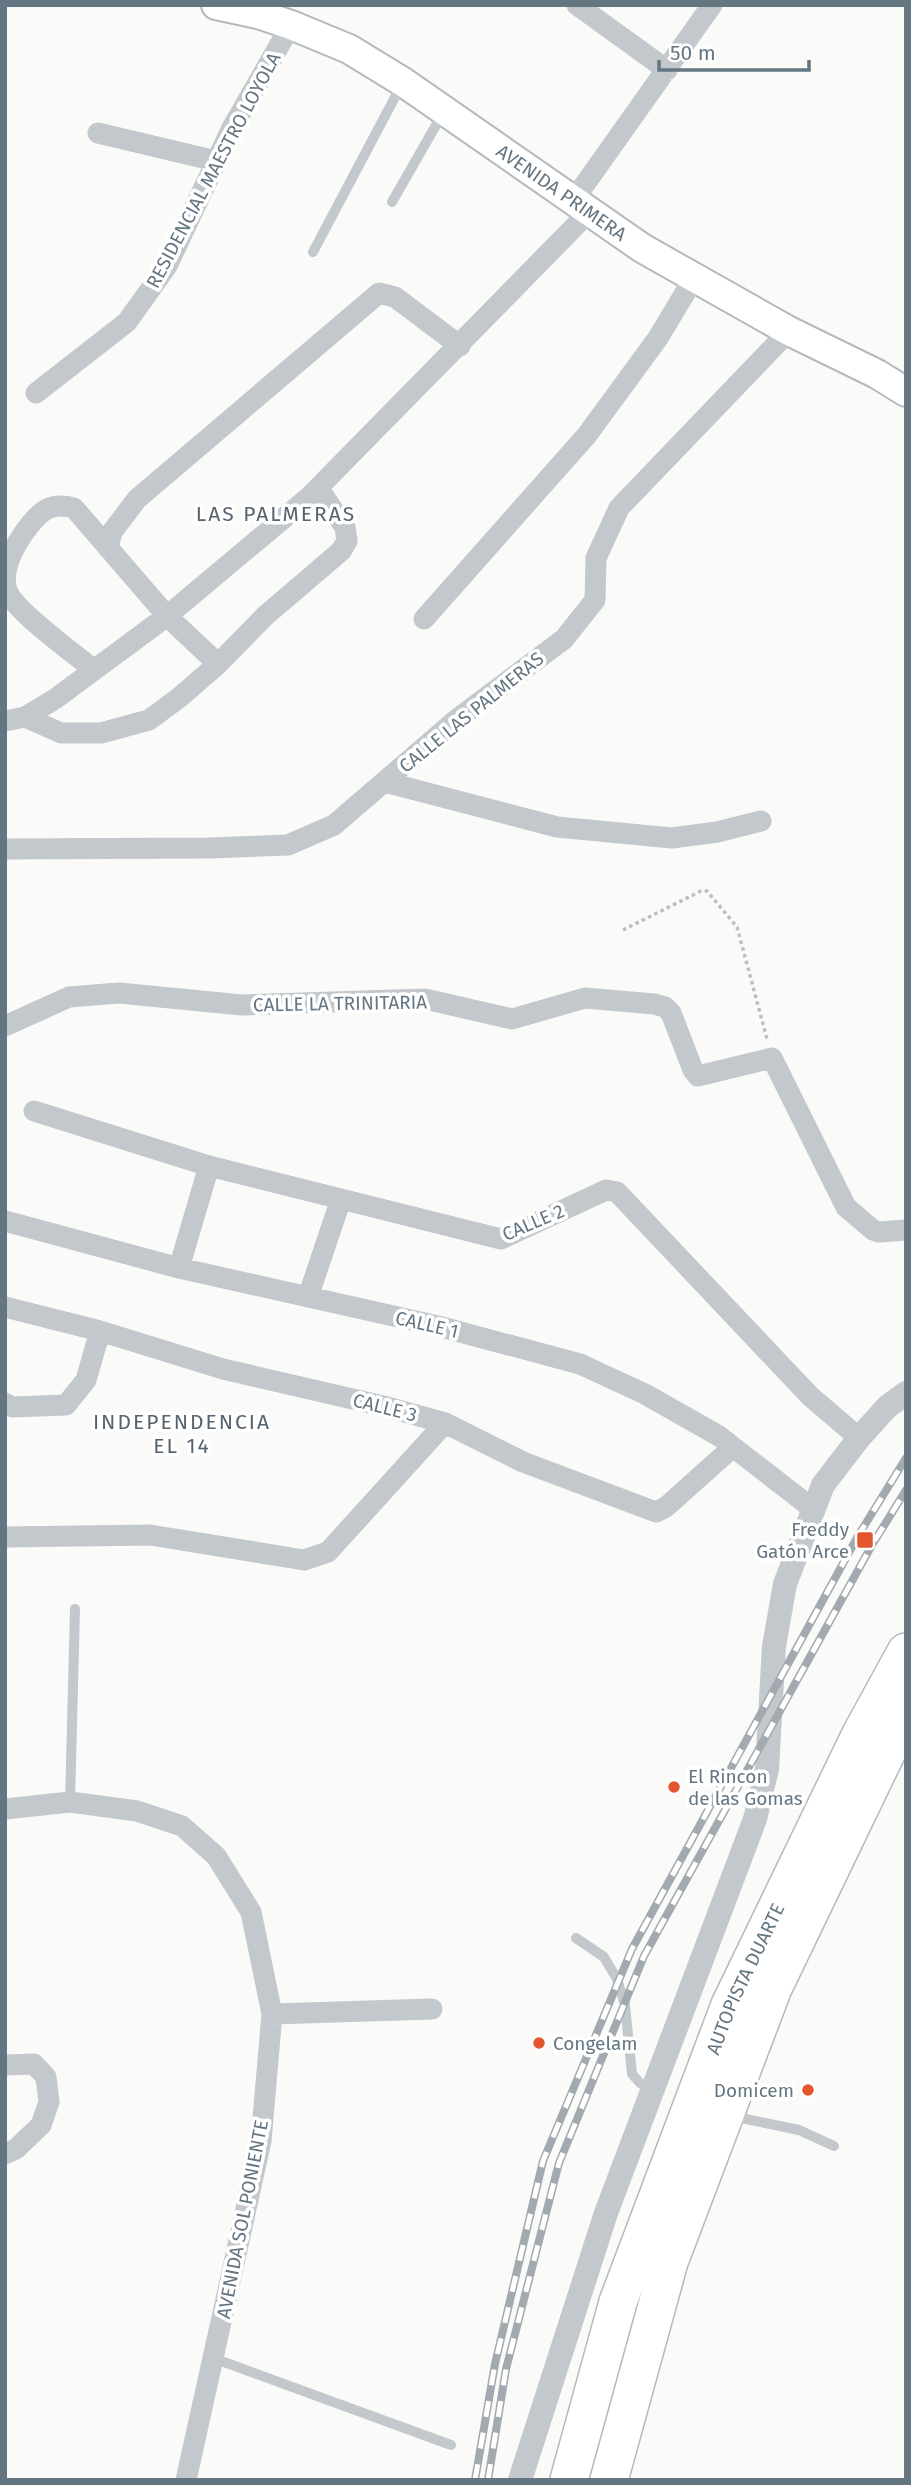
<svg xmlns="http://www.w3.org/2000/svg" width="911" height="2485" font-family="'Fira Sans',sans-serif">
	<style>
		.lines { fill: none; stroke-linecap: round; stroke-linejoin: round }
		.secondary-casing { stroke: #b3babf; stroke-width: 32 }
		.motorway-casing { stroke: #b4b9bd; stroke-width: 40 }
		.path { stroke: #bbbfc2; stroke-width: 3.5; stroke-dasharray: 3.5 3.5; stroke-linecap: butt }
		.service { stroke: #c3c8cc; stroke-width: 10 }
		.minor { stroke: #c3c8cc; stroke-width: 21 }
		.tertiary { stroke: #c3c8cc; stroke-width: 24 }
		.secondary { stroke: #fff; stroke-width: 28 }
		.motorway { stroke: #fff; stroke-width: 37 }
		.rail-casing { stroke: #a2aab0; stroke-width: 8 }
		.rail { stroke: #fff; stroke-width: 5; stroke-dasharray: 16; stroke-linecap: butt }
		.poi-dot { fill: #e4572e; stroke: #fff; stroke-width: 2.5 }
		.labels { text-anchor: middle; stroke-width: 7; stroke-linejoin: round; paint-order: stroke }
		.street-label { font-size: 19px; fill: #657683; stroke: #fff }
		.poi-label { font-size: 19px; fill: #657683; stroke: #fff; text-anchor: end }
		.neighbourhood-label { font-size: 21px; letter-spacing: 2px; fill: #57646e; stroke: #fff }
	</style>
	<rect width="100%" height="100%" fill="#fafaf8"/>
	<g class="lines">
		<defs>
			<g id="secondary">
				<path id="s1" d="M216,5L258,14L291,25L349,49L403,82L642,248L789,331L877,374L906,392"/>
			</g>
			<g id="motorway">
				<path id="s2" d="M569,2480L618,2302L730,2005L861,1734L906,1652"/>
				<path d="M609,2480L669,2262L773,1988L906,1712"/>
			</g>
		</defs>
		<use href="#secondary" class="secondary-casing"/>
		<use href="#motorway" class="motorway-casing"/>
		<path class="path" d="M623,930L701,891H707L737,927L767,1039"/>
		<path class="service" d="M392,202L443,113
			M313,252L403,82
			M70,1802L75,1609
			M576,1938L604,1957L617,1979L625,2005L632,2074L640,2083L653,2092
			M732,2114L741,2118L799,2130L834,2146
			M213,2358L451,2445"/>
		<path class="minor" d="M577,5L667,70
			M98,133L216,161
			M573,201L712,5
			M36,393L127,322L167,266L232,128L291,25
			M108,548L112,532L137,499L379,293L395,297L460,346
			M424,619L587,435L658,338L694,278
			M94,670C75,654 13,610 7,590C0,569 17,541 29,526C42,509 53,502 74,508L167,616L218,664
			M25,717L61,733H101L149,720L180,697L218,664L265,616L341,551L347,541L345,527L318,488
			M5,721L25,717L55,699L167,616L309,497L589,212
			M385,782L557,827L672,838L717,832L761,821
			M5,849L209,848L288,845L334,825L456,720L564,639L595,600L596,558L619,508L789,331
			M5,1026L69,997L119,993L242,1005L425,999L512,1019L585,998L654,1004L665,1007L671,1013L693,1070L698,1076L772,1058L846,1207L873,1230L879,1232L906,1230
			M34,1111L209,1166L501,1239L606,1190L617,1192L810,1396L859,1438
			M5,1221L179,1268L438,1326L580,1364L645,1394L719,1436L813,1509
			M179,1268L209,1166
			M308,1297L341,1199
			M5,1307L100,1331L223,1369L383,1406L445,1423L523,1462L656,1512L666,1507L733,1447
			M5,1403L12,1407L66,1405L86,1380L100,1331
			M5,1537L150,1535L304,1560L328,1552L445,1423
			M5,1809L70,1802L137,1811L182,1826L216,1856L251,1912L272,2014L261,2141L186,2480
			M272,2014L432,2009
			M5,2065L34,2064L46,2077L49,2102L41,2125L16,2149L5,2154"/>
		<path class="tertiary" d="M520,2480L606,2213L755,1819L767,1769L774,1646L785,1584L823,1485L859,1438L887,1407L906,1393"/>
		<use href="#secondary" class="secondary"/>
		<use href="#motorway" class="motorway"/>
		<defs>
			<path id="rail" d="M475,2480L495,2364L543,2161L632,1949L858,1536L906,1458
				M488,2480L506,2369L559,2163L644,1956L872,1545L906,1490"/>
		</defs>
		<use href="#rail" class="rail-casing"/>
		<use href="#rail" class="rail"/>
	</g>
	<g class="poi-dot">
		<rect x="856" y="1531" width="18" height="18" rx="3.5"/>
		<circle cx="674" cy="1787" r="7"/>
		<circle cx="539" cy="2043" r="7"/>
		<circle cx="808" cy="2090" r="7"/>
	</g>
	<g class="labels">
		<g class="street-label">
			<text transform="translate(213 170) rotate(-62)" y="7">RESIDENCIAL MAESTRO LOYOLA</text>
			<text dy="7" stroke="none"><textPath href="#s1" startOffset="397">AVENIDA PRIMERA</textPath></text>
			<text transform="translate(471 712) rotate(-39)" y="7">CALLE LAS PALMERAS</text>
			<text transform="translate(340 1003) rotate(-1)" y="7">CALLE LA TRINITARIA</text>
			<text transform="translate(533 1222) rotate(-23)" y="7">CALLE 2</text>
			<text transform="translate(427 1324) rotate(13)" y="7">CALLE 1</text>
			<text transform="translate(385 1407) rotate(14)" y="7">CALLE 3</text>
			<text dy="7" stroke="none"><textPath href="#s2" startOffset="532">AUTOPISTA DUARTE</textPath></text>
			<text transform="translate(242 2219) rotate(-79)" y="7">AVENIDA SOL PONIENTE</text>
		</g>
		<g class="poi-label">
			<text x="849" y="1536">Freddy<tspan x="849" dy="22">Gatón Arce</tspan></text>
			<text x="688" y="1783" text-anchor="start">El Rincon<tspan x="688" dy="22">de las Gomas</tspan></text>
			<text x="553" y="2050" text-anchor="start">Congelam</text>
			<text x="794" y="2097">Domicem</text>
		</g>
		<g class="neighbourhood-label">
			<text x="276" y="521">LAS PALMERAS</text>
			<text x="182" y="1429">INDEPENDENCIA<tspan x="182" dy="24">EL 14</tspan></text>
		</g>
	</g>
	<rect width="911" height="2485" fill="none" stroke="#657683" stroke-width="14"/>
	<path d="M659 60v10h150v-10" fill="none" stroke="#657683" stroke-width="3.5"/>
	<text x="670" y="60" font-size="21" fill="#657683" stroke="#ffffff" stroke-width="5" paint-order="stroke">50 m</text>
</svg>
